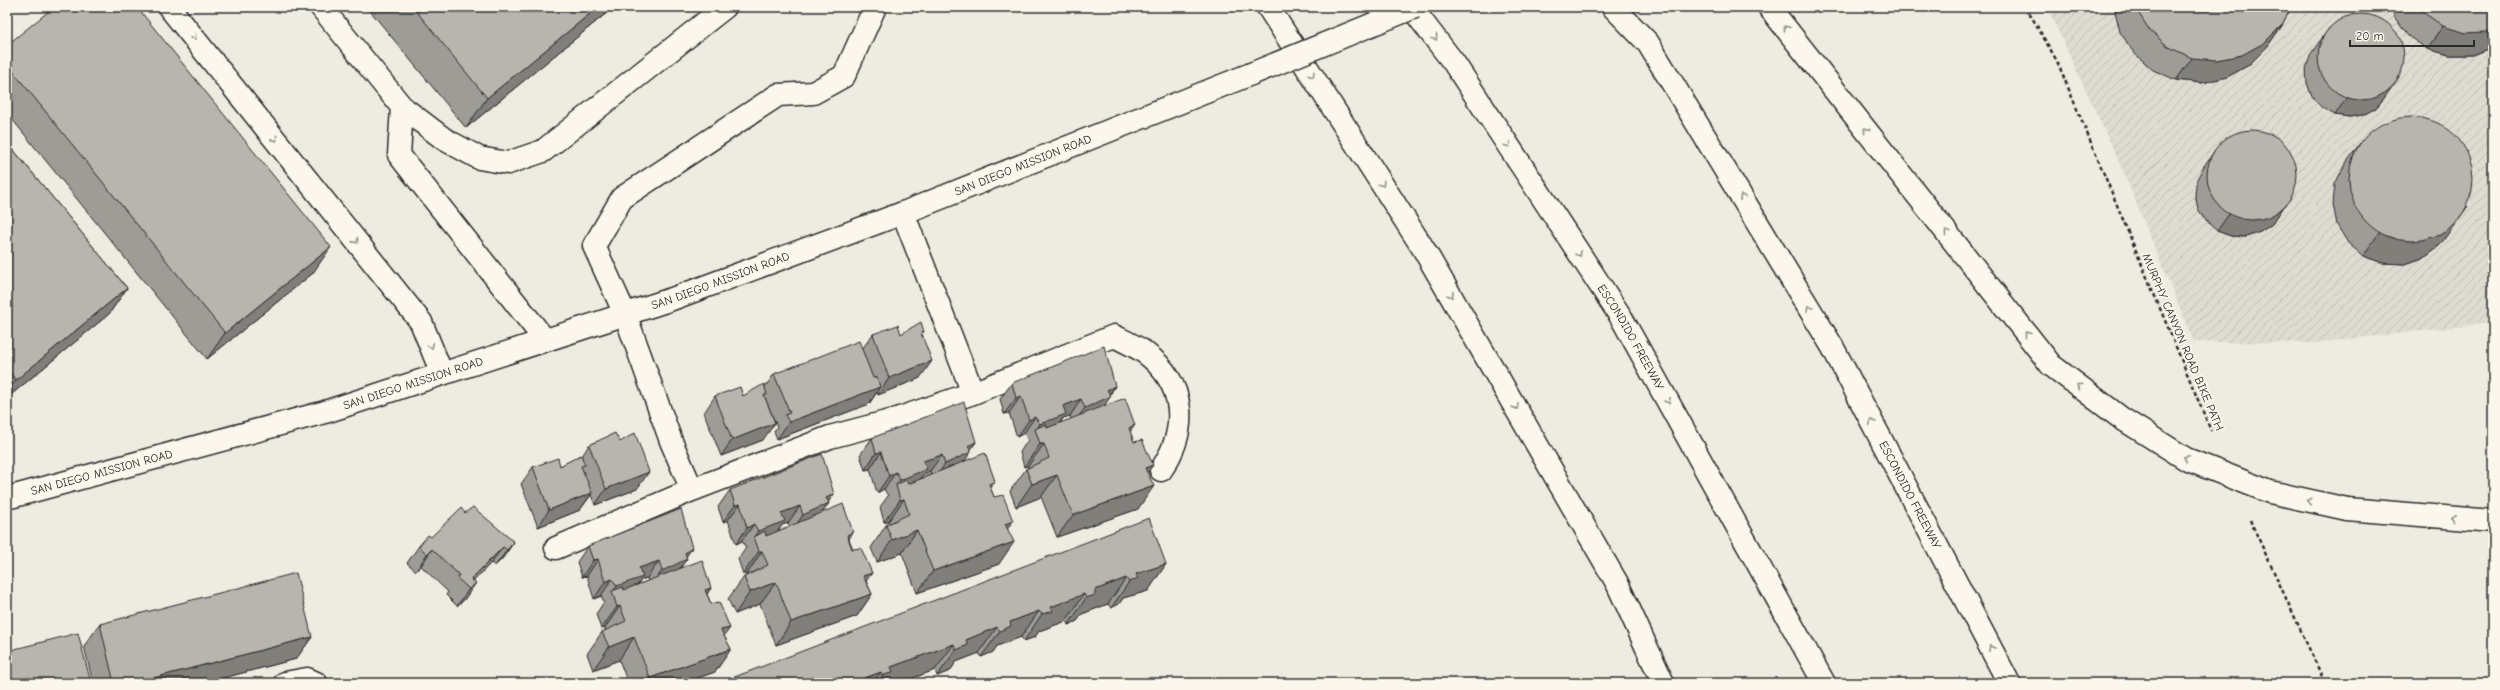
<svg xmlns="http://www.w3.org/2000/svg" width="2500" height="690" font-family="'Comic Neue',sans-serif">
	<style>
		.industrial { fill: url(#industrial-furrows) }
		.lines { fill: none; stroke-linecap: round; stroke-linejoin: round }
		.minor-casing { stroke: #2b2b2b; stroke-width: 25 }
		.major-casing { stroke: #2b2b2b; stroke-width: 25 }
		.highway-casing { stroke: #2b2b2b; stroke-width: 25 }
		.path { stroke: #2b2b2b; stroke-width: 2.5; stroke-dasharray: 4 3; stroke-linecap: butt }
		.minor { stroke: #fbf7ec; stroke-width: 22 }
		.major { stroke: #fbf7ec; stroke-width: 22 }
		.highway { stroke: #fbf7ec; stroke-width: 22 }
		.major-bridge-casing { stroke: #2b2b2b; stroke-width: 25; stroke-linecap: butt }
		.highway-bridge-casing { stroke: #2b2b2b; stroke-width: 25; stroke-linecap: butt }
		.major-bridge { stroke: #fbf7ec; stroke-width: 22 }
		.highway-bridge { stroke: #fbf7ec; stroke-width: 22 }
		.wall { fill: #9e9c96; stroke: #2b2b2b; fill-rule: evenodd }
		.shaded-wall { fill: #817f7a; stroke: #2b2b2b }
		.building { fill: #b8b5ae; stroke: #2b2b2b }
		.oneway { stroke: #93918c }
		.labels { text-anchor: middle; stroke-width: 3.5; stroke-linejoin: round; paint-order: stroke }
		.street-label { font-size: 12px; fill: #2b2b2b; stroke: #fbf7ec }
	</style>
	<defs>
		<pattern id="industrial-furrows" width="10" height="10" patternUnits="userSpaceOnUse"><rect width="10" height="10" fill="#dedbd1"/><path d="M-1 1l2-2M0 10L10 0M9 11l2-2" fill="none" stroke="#bfbcb4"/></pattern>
	</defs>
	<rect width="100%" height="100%" fill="#eeebe0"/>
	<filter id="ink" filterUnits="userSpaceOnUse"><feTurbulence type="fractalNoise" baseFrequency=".025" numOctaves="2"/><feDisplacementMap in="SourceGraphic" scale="8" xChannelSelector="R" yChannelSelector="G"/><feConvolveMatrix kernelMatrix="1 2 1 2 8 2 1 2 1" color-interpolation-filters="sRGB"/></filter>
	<g filter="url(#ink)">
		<path class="industrial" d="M2047,7H2493V323L2312,343L2194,342L2117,157Z"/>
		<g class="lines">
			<defs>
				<path id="minor" d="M169,7L421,322L442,374
					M321,7L402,107L444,139L479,158L508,163L543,151L725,7
					M875,7L844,76L813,93L778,95L622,198L594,246L625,314L671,441L692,490L830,437L894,420L973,393
					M402,107L399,155L545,340
					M903,213L973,393L1114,336C1124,341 1135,346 1144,352C1186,383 1189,429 1161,470
					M556,548L692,490
					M285,683L307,679L316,683"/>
				<g id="major">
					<path id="s1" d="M7,498L325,412L672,299L903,213L1251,74"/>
				</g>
				<g id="highway">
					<path d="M1268,7L1423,248L1617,583L1663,683"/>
					<path id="s2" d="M1411,7L1454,63L1621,317L1824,683"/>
					<path id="s3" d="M1613,7L1648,43L1832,346L2009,683"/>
					<path d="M1769,7L2051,365"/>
					<path d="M2347,509L2493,521"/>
				</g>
			</defs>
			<use href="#minor" class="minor-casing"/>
			<use href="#major" class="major-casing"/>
			<use href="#highway" class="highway-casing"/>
			<path class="path" d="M2026,7L2057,61L2211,431
				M2250,520L2325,683"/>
			<use href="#minor" class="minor"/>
			<use href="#major" class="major"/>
			<use href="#highway" class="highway"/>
			<defs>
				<path id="major-bridge" d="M1251,74L1415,7"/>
				<path id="highway-bridge" d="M2051,365L2121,418L2186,459L2270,492L2347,509"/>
			</defs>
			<use href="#major-bridge" class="major-bridge-casing"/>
			<use href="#highway-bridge" class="highway-bridge-casing"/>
			<use href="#major-bridge" class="major-bridge"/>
			<use href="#highway-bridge" class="highway-bridge"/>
		</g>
		<path class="wall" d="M367,7H614L466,128Z
			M2114,7H2291L2283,24L2267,47L2249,65L2227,77L2202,83L2176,80L2153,70L2134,53L2120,32Z
			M2391,7H2493V47L2472,55H2449L2427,49L2408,36L2395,18Z
			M2330,27L2385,97L2376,108L2363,115L2349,117L2335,115L2322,108L2312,97L2307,83L2306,69L2310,55Z
			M7,45L313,273L207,359L7,113Z
			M2493,124V150L2491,137Z
			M7,142L127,288L109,314L7,398Z
			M2360,143L2440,245L2423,258L2404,264L2383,263L2363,256L2348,243L2337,225L2333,204L2335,184L2344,166Z
			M2215,150L2292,195L2272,224L2260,232L2246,237L2231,236L2217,231L2206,221L2198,209L2195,194L2197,179L2204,166Z
			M873,334H901L922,335L920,378L878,395L877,392L869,404L777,439L774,431L777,427L765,398L763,440L721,456L704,413L715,396H743L765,387L774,374L862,349Z
			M1012,383L1115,386L1110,395L1104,406L1130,432L1134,442L1148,473L1138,509L1057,537L1041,497L1016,507L1010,491L1026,469L1028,468V466L1024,467L1020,452L1028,440L1024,433L1017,437L1009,413L1004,414L1000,399ZM1070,416L1071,419L1060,424L1063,418Z
			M872,438L976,442L970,450L965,461L995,481L990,487L994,497L1008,528L999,564L917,593L902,553L877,562L871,548L886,525L889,524L888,522H884L880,507L888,496L884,489L877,493L870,469L865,470L860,455ZM930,471L931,474L920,479L924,474Z
			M589,445L637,489L595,505L591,495L580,510L538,527L521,484L533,467L560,466L582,456Z
			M730,490L834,494L828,502L829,503L822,513L853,532L849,539L866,581L872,594L857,616L776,645L760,604L735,614L728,599L744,577L747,575V574H743L738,559L746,548L742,541L736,544L728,520L723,522L718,507ZM788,523L790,526L778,531L782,525Z
			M465,513L514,542L502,559L495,566L491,563L473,581L464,600L457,606L446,595L448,592L421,566L416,571L407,563L419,546Z
			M588,546L686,557L681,568L711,588L707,594L724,636L731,649L715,672L683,683H628L619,660L593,670L587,654L602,632L605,631V628L601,629L596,614L604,602L601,596L594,599L587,576L582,577L577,562ZM647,578L648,581L637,585L641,580Z
			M1166,564L1148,591L1123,598L1119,604L1111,608L1108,604L1082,614L1077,621L1068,625L1066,621L1039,631L1035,637L1024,641L1021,637L997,646L993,652L981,657L979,653L956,662L950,671L937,676L935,670L899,683H719Z
			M100,624L312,637L296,659L204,683H93L84,646Z"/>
		<path class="shaded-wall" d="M598,7H614L466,128L487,98Z
			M2283,24L2267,47L2249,65L2227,77L2202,83L2176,80L2192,58Z
			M2443,26L2493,30V47L2472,55H2449L2427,49Z
			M2397,80L2385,97L2376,108L2363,115L2349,117L2335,115L2346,98Z
			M2292,195L2272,224L2260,232L2246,237L2231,236L2217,231L2229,214Z
			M2468,206L2440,245L2423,258L2404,264L2383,263L2363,256L2379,233Z
			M331,247L313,273L207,359L225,333Z
			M127,288L109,314L7,398V392L16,380Z
			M932,361L920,378L878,395L889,378Z
			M1115,386L1107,398L1111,396L1099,413L1073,424L1085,408L1107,390Z
			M880,387L869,404L777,439L789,422Z
			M1021,396L1009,413L1004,414L1016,398Z
			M1081,399L1070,416L1063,418L1055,430H1036L1040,424L1063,406Z
			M1035,417L1024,433L1017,437L1029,420Z
			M775,423L763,440L721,456L732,440Z
			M1135,425L1119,448L1129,428Z
			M976,442L968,454L971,452L959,469L934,480L945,464L968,446Z
			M1040,444H1044L1028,466L1024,467Z
			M881,452L870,469L865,470L876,453Z
			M942,455L930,471L924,474L915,486L896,485L900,480L923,461Z
			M1153,465L1137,488L1145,468Z
			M649,472L637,489L595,505L606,489Z
			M896,472L884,489L877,493L889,476Z
			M1057,475L1041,497L1016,507L1032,484Z
			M995,481L979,503L989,484Z
			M1154,486L1138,509L1057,537L1073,515Z
			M592,493L580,510L538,527L549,510Z
			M834,494L827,504L829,503L817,520L791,532L803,515L826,498Z
			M904,499L888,522H884L900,500Z
			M740,504L728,520L723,522L735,505Z
			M800,506L788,523L782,525L773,538L754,537L758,531L781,513Z
			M1013,521L997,543L1005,524Z
			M754,524L742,541L736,544L747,528Z
			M917,530L902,553L877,562L892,540Z
			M853,532L838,555L847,535Z
			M514,542L502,559L495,566L507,550Z
			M1014,542L999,564L917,593L933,571Z
			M503,547L491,563L467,588L471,579Z
			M692,548L684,560L687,559L675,575L650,587L662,571L685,553Z
			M432,549L421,566L416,571L427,554Z
			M759,551H762L747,574H743Z
			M598,559L587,576L582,577L593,560Z
			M659,561L647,578L641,580L632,593H612L617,586L639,568Z
			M1166,564L1148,591L1123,598L1119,604L1111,608L1129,582L1136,574Z
			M872,573L856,595L863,576Z
			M1126,578L1108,604L1082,614L1077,621L1068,625L1086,598L1095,590Z
			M612,579L601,596L594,599L605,582Z
			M776,582L760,604L735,614L750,592Z
			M476,583L464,600L457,606L469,589Z
			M711,588L696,610L705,590Z
			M872,594L857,616L776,645L791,622Z
			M1084,594L1066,621L1039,631L1035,637L1024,641L1042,614L1051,607Z
			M620,606L605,628L601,629L617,607Z
			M1039,611L1021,637L997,646L993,652L981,657L1000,631L1010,622Z
			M997,627L979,653L956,662L950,671L937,676L956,650L966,640Z
			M730,628L714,650L721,630Z
			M312,637L296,659L204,683H134Z
			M634,637L619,660L593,670L609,647Z
			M954,644L935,670L899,683H877L882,676L891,667Z
			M731,649L715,672L683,683H646L650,678Z
			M881,672L873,683H851Z"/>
		<path class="building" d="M54,7H137L331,247L225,333L7,64V45Z
			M413,7H598L487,98Z
			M2135,7H2291L2283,24L2264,43L2242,55L2217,60L2192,58L2169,47L2150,31L2136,9Z
			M2419,7H2493V30L2487,32L2465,33L2443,26L2424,13Z
			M2318 57a43 43 0 1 1 86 0a43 43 0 1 1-86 0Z
			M2349 179a62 62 0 1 1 124 0a62 62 0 1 1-124 0Z
			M2207 175a45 45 0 1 1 90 0a45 45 0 1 1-90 0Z
			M7,142L127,288L16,380L7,369Z
			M921,322L924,332L921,333L932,361L889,378L873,334L898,325L901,334Z
			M859,341L873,378L877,377L880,387L789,422L785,415L790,413L774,374Z
			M1104,346L1115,386L1107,390L1111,396L1085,408L1081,399L1063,406L1066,414L1040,424L1035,417L1029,420L1021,396L1016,398L1012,383Z
			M764,384L767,395H764L775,423L732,440L715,396L740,387L743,396Z
			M1125,398L1135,425L1129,428L1134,442L1142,440L1153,465L1145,468L1154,486L1073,515L1057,475L1032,484L1026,469L1049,458L1044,444H1040L1035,429L1046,424L1047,428Z
			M964,402L976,442L968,446L971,452L945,464L942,455L923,461L927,469L900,480L896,472L889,476L881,452L876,453L872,438Z
			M615,433L620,442L635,433L649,472L606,489L589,445Z
			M985,453L995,481L989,484L994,497L1003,495L1013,521L1005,524L1014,542L933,571L917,530L892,540L886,525L909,514L904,499L900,500L896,485L906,480L908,484Z
			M822,454L834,494L826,498L829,503L803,515L800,506L781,513L785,521L758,531L754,524L747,528L740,504L735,505L730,490Z
			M581,455L585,465L581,466L592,493L549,510L533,467L558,458L560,466Z
			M843,504L853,532L847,535L852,549L861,548L872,573L863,576L872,594L791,622L776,582L750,592L744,577L768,565L762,551H759L754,537L765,531L766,536Z
			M473,507L514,542L507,550L503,547L471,579L476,583L469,589L457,578L459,575L432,549L427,554L419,546L428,535L431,537L461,508L465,513Z
			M681,509L692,548L685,553L687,559L662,571L659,561L639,568L643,577L617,586L612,579L605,582L598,559L593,560L588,546Z
			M1149,518L1166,564L1136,574L1138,578L1129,582L1126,578L1095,590V595L1086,598L1084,594L1051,607L1053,611L1042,614L1039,611L1010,622L1011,626L1000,631L997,627L966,640L968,645L956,650L954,644L891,667L893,672L882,676L881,672L851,683H719Z
			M702,560L711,588L705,590L711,604L719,602L730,628L721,630L731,649L650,678L634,637L609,647L602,632L626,621L620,606L617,607L612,591L623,587L624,590Z
			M296,573L312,637L134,683H114L100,624Z
			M78,633L91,683H7V651Z"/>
		<defs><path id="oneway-chevron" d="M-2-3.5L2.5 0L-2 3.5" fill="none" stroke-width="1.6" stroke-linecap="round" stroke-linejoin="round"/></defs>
		<g class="oneway">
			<use href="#oneway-chevron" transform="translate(1786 28) rotate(-128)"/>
			<use href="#oneway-chevron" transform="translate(194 37) rotate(51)"/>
			<use href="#oneway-chevron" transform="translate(1435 38) rotate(53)"/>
			<use href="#oneway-chevron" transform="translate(1312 75) rotate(57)"/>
			<use href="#oneway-chevron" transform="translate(1866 130) rotate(-128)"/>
			<use href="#oneway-chevron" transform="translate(275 139) rotate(51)"/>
			<use href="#oneway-chevron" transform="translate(1508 145) rotate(57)"/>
			<use href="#oneway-chevron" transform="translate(1382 184) rotate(57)"/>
			<use href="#oneway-chevron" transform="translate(1742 197) rotate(-121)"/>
			<use href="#oneway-chevron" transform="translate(1947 232) rotate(-128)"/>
			<use href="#oneway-chevron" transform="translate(356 241) rotate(51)"/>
			<use href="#oneway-chevron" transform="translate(1579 254) rotate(57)"/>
			<use href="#oneway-chevron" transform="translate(1451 295) rotate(60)"/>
			<use href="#oneway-chevron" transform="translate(1809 308) rotate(-121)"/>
			<use href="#oneway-chevron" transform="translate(2027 334) rotate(-128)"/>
			<use href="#oneway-chevron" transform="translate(431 346) rotate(67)"/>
			<use href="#oneway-chevron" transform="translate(2079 386) rotate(-143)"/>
			<use href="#oneway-chevron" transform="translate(1668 401) rotate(61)"/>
			<use href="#oneway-chevron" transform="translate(1516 407) rotate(60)"/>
			<use href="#oneway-chevron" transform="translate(1872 422) rotate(-118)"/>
			<use href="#oneway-chevron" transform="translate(2186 458) rotate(-153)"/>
			<use href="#oneway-chevron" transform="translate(2309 501) rotate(-168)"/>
			<use href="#oneway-chevron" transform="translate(2454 518) rotate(-175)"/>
			<use href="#oneway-chevron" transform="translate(1991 648) rotate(-116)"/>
		</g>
	</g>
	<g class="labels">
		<g class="street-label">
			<text dy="4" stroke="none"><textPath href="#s1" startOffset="1070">SAN DIEGO MISSION ROAD</textPath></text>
			<text dy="4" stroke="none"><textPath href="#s1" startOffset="746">SAN DIEGO MISSION ROAD</textPath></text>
			<text dy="4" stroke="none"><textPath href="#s2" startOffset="397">ESCONDIDO FREEWAY</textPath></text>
			<text transform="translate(2183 342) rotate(67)" y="4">MURPHY CANYON ROAD BIKE PATH</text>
			<text dy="4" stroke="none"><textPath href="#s1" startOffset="422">SAN DIEGO MISSION ROAD</textPath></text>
			<text dy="4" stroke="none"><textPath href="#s1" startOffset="98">SAN DIEGO MISSION ROAD</textPath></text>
			<text dy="4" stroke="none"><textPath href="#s3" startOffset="573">ESCONDIDO FREEWAY</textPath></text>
		</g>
	</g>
	<rect width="2500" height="690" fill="none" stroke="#fbf7ec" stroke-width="24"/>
	<rect x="12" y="12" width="2476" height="666" fill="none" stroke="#2b2b2b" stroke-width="1.5" filter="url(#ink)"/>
	<path d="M2350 40v6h124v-6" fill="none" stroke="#2b2b2b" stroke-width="2"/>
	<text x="2356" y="40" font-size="12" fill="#2b2b2b" stroke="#fbf7ec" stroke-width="3" paint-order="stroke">20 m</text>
</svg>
